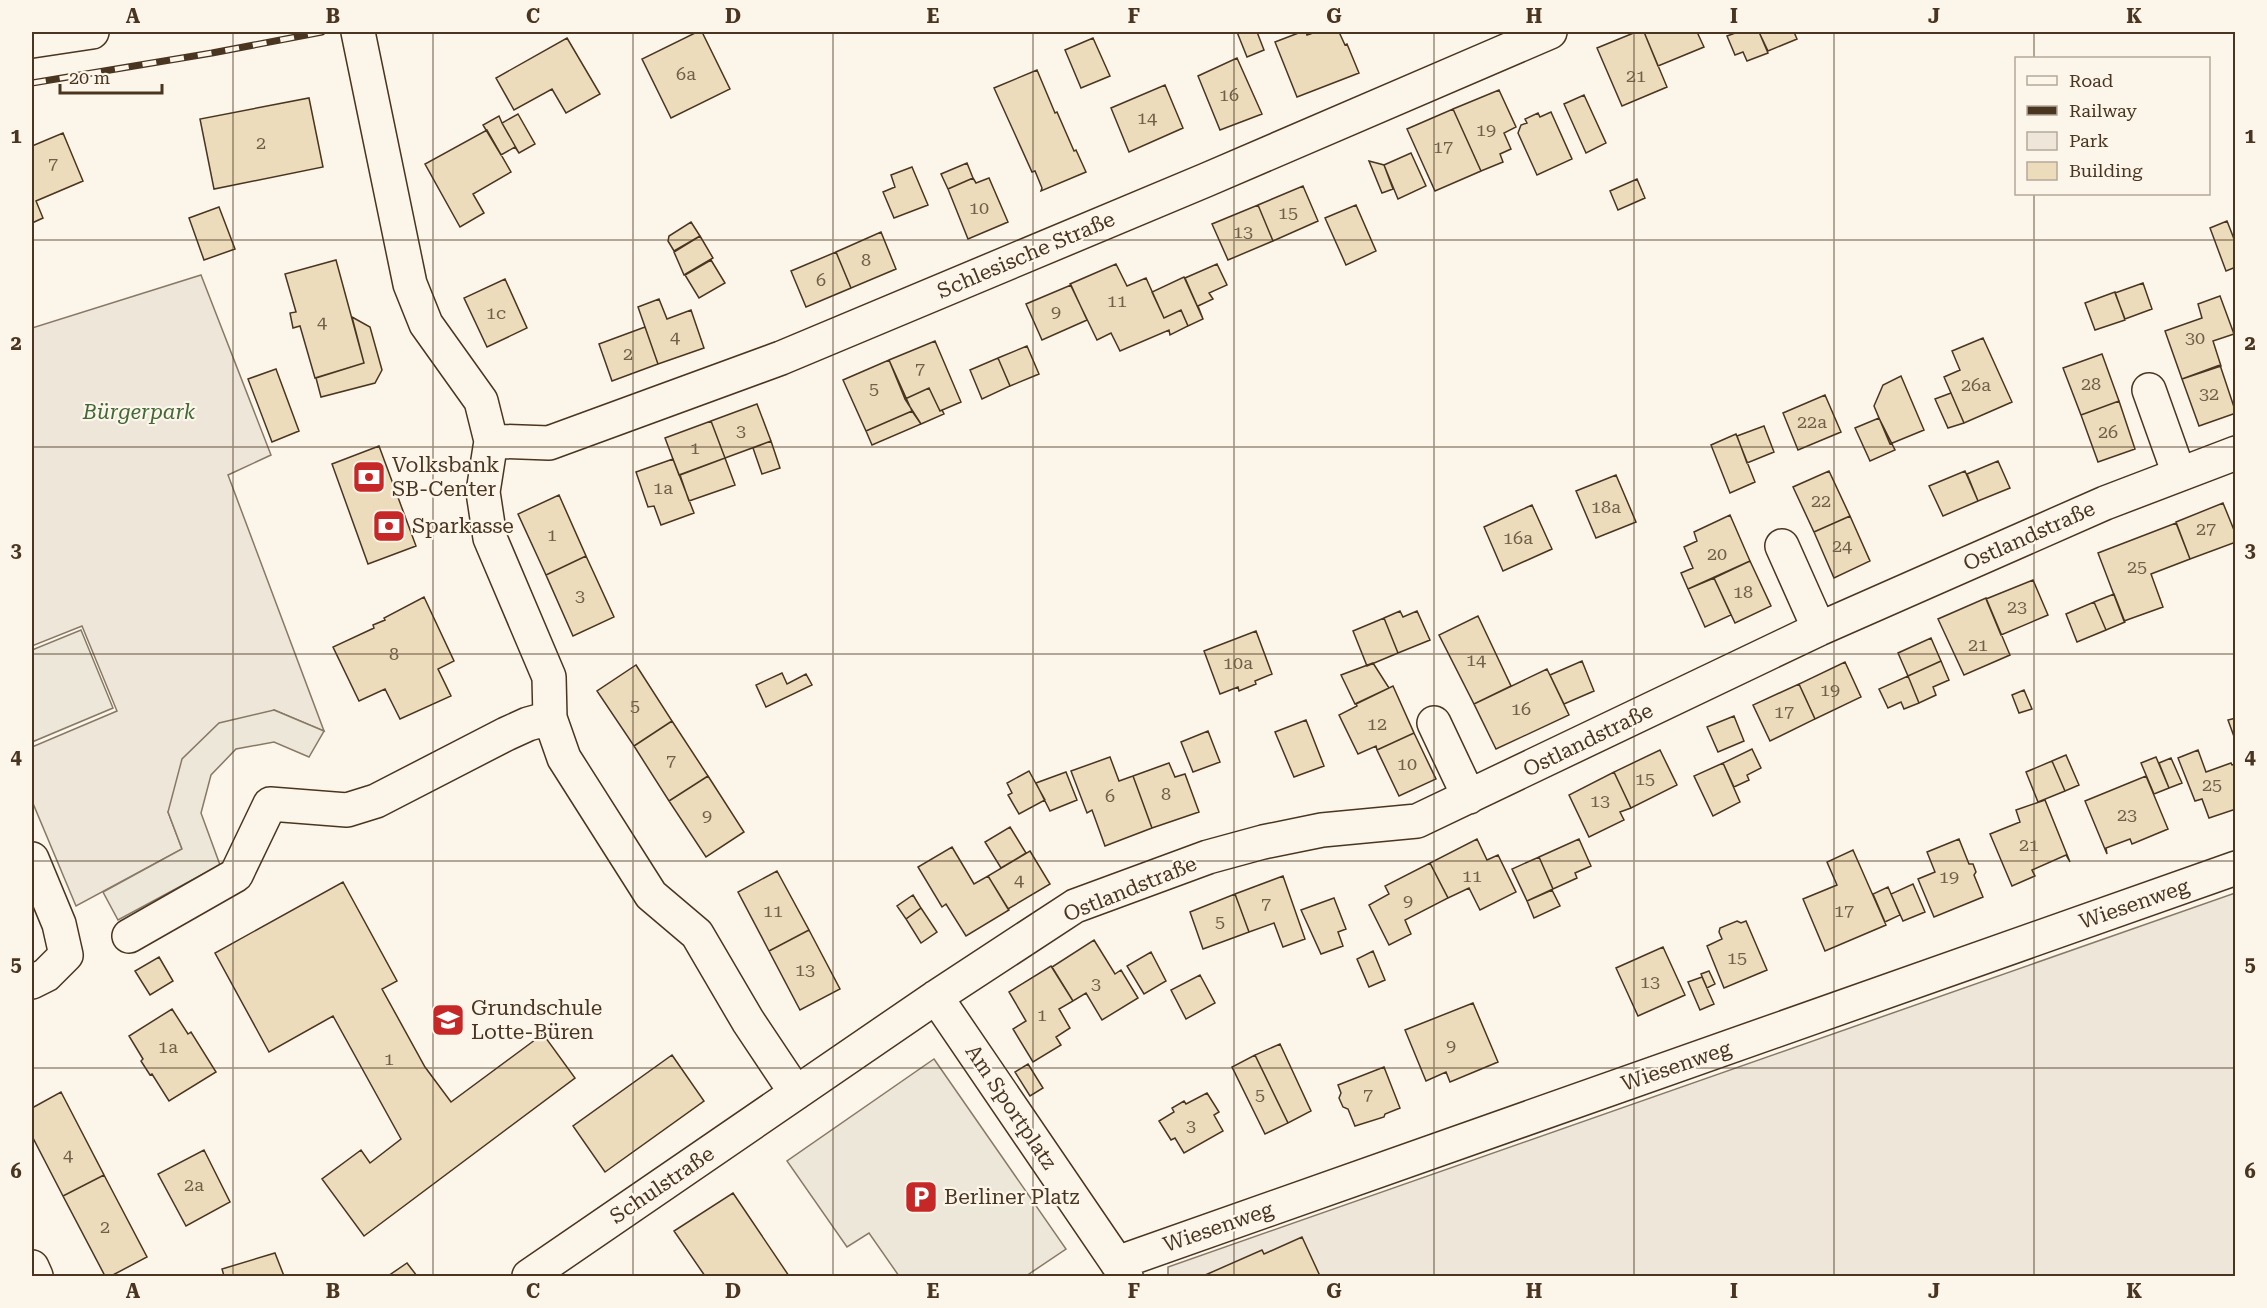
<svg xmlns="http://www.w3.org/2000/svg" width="2267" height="1308" font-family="'Roboto Serif',serif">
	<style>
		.green { fill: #ede6d9; stroke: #887966; stroke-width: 1.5 }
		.parking { fill: #ede7d9; stroke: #887966; stroke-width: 1.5 }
		.building { fill: #ecdcbc; stroke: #4a3520; stroke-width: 1.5 }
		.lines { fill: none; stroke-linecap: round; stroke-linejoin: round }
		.minor-casing { stroke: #4a3520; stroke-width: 36 }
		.minor { stroke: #fbf6e9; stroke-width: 33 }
		.rail-casing { stroke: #4a3520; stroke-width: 7 }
		.rail { stroke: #fbf6e9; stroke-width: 4.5; stroke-dasharray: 14; stroke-linecap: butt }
		.grid { fill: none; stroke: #4a3520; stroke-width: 1.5; stroke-opacity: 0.55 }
		.labels { text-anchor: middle; stroke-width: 4.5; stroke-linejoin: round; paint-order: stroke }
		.number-label { font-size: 18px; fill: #725f47 }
		.street-label { font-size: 21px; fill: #4a3520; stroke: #fbf6e9 }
		.park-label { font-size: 21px; font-style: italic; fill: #436837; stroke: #fbf6e9 }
		.poi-label { font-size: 21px; fill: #4a3520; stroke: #fbf6e9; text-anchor: start }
		.neatline { fill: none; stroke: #4a3520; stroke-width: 2 }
		.grid-label { font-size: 20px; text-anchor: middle; font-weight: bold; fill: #4a3520 }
	</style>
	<rect width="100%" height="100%" fill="#fbf6e9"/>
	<path class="green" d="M201,275L271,455L228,475L324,731L274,710L168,812L182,849L76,906L32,801V747L117,711L82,626L32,646V328Z
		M2235,893V1276H1168V1267Z"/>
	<path class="parking" d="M81,630L113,708L32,742V650Z
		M274,710L324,731L309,757L274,742L236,749L211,775L201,813L220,865L118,920L103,892L182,849L168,812L182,759L219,723Z
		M934,1059L1066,1249L1026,1276H899L869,1233L847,1247L787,1161Z"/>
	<path class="building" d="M697,32H702L730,89L671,118L642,59Z
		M1237,32H1257L1264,50L1247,57Z
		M1301,32H1306L1307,35L1316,32H1339L1345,45L1347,44L1359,73L1297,97L1275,42Z
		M1636,32H1644L1667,87L1622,106L1597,48Z
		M1644,32H1697L1704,47L1658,66Z
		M1738,32H1759L1768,53L1747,61L1743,52L1735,55L1727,36Z
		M1759,32H1794L1797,39L1768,51Z
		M567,38L600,94L566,113L552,89L514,110L496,78Z
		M1093,38L1110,76L1081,88L1065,50Z
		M1237,58L1262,114L1220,130L1198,76Z
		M1037,70L1055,113L1057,112L1074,151L1076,150L1086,172L1041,191L1042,188L1035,171L1032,172L994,88Z
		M1165,85L1183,128L1129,152L1111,108Z
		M1499,90L1516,127L1504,133L1511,149L1500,154L1503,162L1481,171L1453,109Z
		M1584,95L1606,143L1586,153L1564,104Z
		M309,98L323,167L214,189L200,119Z
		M1453,109L1481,171L1435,191L1407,129Z
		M1551,112L1572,159L1537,175L1518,133L1521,125L1527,123L1525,119L1538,113L1540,117Z
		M518,114L535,144L519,153L502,123Z
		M499,116L502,123L519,153L515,147L501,155L483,125Z
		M487,130L511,172L473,194L484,213L460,227L425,164Z
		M63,133L83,181L36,201L43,218L32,223V146Z
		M1411,153L1426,186L1398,199L1384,165Z
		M1369,161L1384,165L1393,189L1382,193Z
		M967,163L973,178L948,189L941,174Z
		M912,167L928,205L894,218L883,192L895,187L891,175Z
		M973,178L976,183L989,178L1008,222L968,239L948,189Z
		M1637,179L1645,198L1618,210L1610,191Z
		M1303,186L1318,221L1273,241L1258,205Z
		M1258,205L1273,241L1228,260L1212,224Z
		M1356,205L1376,251L1346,265L1325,218Z
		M219,207L235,249L204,260L189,218Z
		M2227,221L2236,244V267L2226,271L2210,228Z
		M691,222L700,236L674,251L668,241L669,236Z
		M881,232L896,269L851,288L836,252Z
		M700,236L713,258L684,275L674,252Z
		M836,252L851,288L806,307L791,271Z
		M336,260L364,363L315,378L300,326L293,328L290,313L296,312L285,274Z
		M711,260L725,283L699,298L685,275Z
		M1116,264L1127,286L1146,278L1164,318L1181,310L1188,326L1170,335L1169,330L1120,351L1111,333L1097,340L1070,284Z
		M1217,264L1227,285L1209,293L1213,299L1198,306L1203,319L1185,278Z
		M1184,277L1203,319L1188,326L1181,310L1164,318L1152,292Z
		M505,279L527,328L487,347L464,298Z
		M2143,283L2152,309L2125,319L2115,293Z
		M1071,285L1087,320L1042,340L1026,304Z
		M2115,292L2125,320L2095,330L2085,303Z
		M2220,296L2234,334L2213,341L2221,366L2182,379L2165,331L2202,318L2198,304Z
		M659,299L667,319L691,310L704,348L658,364L638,307Z
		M352,317L370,327L382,370L375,383L321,397L316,378L364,363Z
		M645,327L658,364L612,381L599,344Z
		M1983,338L2012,402L1964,423L1944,377L1960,370L1952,351Z
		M935,341L961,402L940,411L929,388L905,399L889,360Z
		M1027,346L1039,374L1010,386L998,358Z
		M2102,354L2119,401L2081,415L2063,368Z
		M998,358L1010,386L982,399L970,370Z
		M889,360L912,411L866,431L843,380Z
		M2220,365L2236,413L2199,426L2182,379Z
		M276,369L299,431L272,442L248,379Z
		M1901,376L1924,430L1890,444L1874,406L1883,385Z
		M929,388L940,411L942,410L944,414L921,424L905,399Z
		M1951,393L1964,423L1948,428L1935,399Z
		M1825,395L1841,432L1798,450L1783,413Z
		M2119,401L2135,449L2098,462L2081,415Z
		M757,404L771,441L725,458L711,421Z
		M912,411L921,424L872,445L866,431Z
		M1879,418L1895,450L1870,461L1855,428Z
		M711,421L725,458L679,475L665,438Z
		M1764,426L1774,452L1747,463L1737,436Z
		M1736,434L1755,482L1730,493L1711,445Z
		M771,441L780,468L762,474L753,448Z
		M379,446L416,546L368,564L332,464Z
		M725,458L735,485L689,501L680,475Z
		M673,459L694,513L661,525L654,506L648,507L636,472Z
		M1998,461L2010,488L1978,501L1967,474Z
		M1829,471L1850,516L1814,532L1793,487Z
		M1965,471L1978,501L1943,516L1929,486Z
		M1616,475L1636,522L1596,538L1576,491Z
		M559,495L586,556L546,575L518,514Z
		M2223,503L2236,535V542L2190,559L2176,522Z
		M1532,505L1552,549L1503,571L1484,527Z
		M1730,515L1750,561L1688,589L1681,573L1693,568L1684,547L1697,541L1694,532Z
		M1850,516L1870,561L1834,578L1814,532Z
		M2176,523L2190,559L2151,574L2163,607L2124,621L2098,553Z
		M586,556L614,617L573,636L546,575Z
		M1750,561L1771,606L1735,623L1714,578Z
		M1714,578L1731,615L1705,627L1688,589Z
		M2033,580L2048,615L2001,635L1986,599Z
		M2114,594L2125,622L2106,630L2094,602Z
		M424,597L454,661L438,669L451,696L400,719L385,689L359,701L333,647L374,628L373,625L385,620L384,618Z
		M1986,598L2010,655L1964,675L1938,619Z
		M2094,602L2106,630L2077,642L2066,614Z
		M1400,611L1403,617L1417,611L1430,640L1398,653L1384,618Z
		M1478,616L1511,686L1474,704L1439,635Z
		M1384,618L1398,653L1367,666L1353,631Z
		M1256,631L1272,674L1255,681L1256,684L1239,691L1238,687L1220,694L1204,651Z
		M1931,638L1941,661L1908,676L1898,653Z
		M1582,661L1594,691L1564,704L1550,675Z
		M1941,661L1949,680L1933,687L1936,695L1919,703L1908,676Z
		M1845,662L1861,697L1815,719L1799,684Z
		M1373,663L1389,688L1355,704L1341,675Z
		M636,665L672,721L634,746L597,691Z
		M1547,669L1569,715L1496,749L1474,704Z
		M782,673L787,684L806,674L812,685L766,707L756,685Z
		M1908,676L1919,703L1904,709L1901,702L1888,708L1879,689Z
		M1799,684L1815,719L1770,741L1753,705Z
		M1393,686L1414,733L1377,750L1376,746L1358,754L1339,715L1357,706L1356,704Z
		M2024,690L2032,709L2019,713L2012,695Z
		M1734,716L1744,741L1718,752L1707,727Z
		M2236,718V742L2228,720Z
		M1306,720L1324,766L1294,777L1275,732Z
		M672,721L708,776L669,801L634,746Z
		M1208,731L1220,762L1193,772L1181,742Z
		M1414,733L1436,779L1399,796L1377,750Z
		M1752,749L1761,768L1747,775L1749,780L1734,787L1723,763Z
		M1660,750L1677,785L1631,808L1614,772Z
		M2198,750L2206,772L2231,763L2232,765L2236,764V809L2209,818L2202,799L2195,801L2178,758Z
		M2066,755L2079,785L2065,791L2052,761Z
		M1110,757L1119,781L1133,776L1152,828L1105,846L1092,810L1087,813L1071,771Z
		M2156,757L2169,788L2154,794L2141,763Z
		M2171,758L2182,783L2169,788L2159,763Z
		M2052,761L2065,791L2038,802L2026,772Z
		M1169,763L1175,777L1185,774L1199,812L1152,828L1133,776Z
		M1723,763L1740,802L1713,816L1694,776Z
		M1029,771L1045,800L1019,814L1008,795L1012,793L1007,783Z
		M1066,772L1077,800L1050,811L1036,783Z
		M1614,772L1631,808L1620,812L1624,820L1589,837L1569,795Z
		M708,776L744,832L706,857L669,801Z
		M2146,776L2168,829L2132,844L2130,839L2106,848L2107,854L2085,801Z
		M2045,800L2070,862L2066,855L2032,870L2035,876L2012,886L1990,834L2020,822L2016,810Z
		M1010,827L1026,853L1001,868L985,842Z
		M1477,839L1487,860L1498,855L1516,892L1480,910L1469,888L1448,898L1430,863Z
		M1579,839L1591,866L1575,873L1577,878L1553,889L1539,857Z
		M1959,839L1969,864H1973L1976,872L1974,875L1983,897L1934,917L1918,879L1935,872L1927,852Z
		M952,847L974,884L988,876L1009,910L966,936L946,904L942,907L918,867Z
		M1853,850L1886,925L1825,951L1803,899L1837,885L1827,862Z
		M1030,851L1050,884L1008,909L988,876Z
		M1539,857L1553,889L1527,901L1512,869Z
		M1430,863L1448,898L1405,920L1411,934L1389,945L1369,905L1389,894L1385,886Z
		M777,871L809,930L769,951L738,892Z
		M1283,876L1305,939L1283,947L1274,923L1249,932L1235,894Z
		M343,882L397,981L382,989L425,1067L451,1102L543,1034L575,1078L364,1236L322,1179L361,1150L370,1163L401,1139L333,1016L269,1052L215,953Z
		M1913,884L1925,912L1903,921L1891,894Z
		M1888,887L1900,915L1885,922L1873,894Z
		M1552,890L1560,906L1534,918L1527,901Z
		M1235,894L1249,932L1203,949L1190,912Z
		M913,895L921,908L906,919L897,906Z
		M1334,898L1346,929L1338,932L1343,946L1321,954L1301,910Z
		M921,908L937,932L921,943L906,919Z
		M1737,921L1741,923L1746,921L1767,970L1724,988L1707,946L1722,939L1719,932L1720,928Z
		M809,930L840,989L800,1010L769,951Z
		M1094,940L1115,974L1121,970L1138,998L1102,1020L1086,993L1073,1001L1052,967Z
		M1663,947L1685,995L1638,1016L1616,968Z
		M1373,951L1385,980L1369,987L1357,959Z
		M1151,952L1166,981L1144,994L1127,966Z
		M159,957L173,981L150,995L135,971Z
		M1051,966L1073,1001L1059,1009L1070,1028L1056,1037L1061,1045L1033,1062L1013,1029L1026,1021L1009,992Z
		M1709,971L1715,984L1707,988L1701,974Z
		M1200,975L1215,1003L1186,1019L1171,990Z
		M1702,977L1714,1004L1700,1010L1688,982Z
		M1473,1003L1498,1062L1450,1082L1446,1072L1426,1081L1405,1030Z
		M172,1009L188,1034L191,1032L216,1072L169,1101L152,1074L150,1075L141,1061L143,1059L129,1036Z
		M1280,1044L1311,1111L1288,1123L1255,1055Z
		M672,1055L704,1101L605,1172L573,1126Z
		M1255,1055L1288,1123L1265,1134L1232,1067Z
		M1028,1064L1043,1088L1030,1096L1015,1072Z
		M1384,1067L1400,1108L1385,1114L1384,1117L1355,1126L1348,1109L1343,1107L1339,1098L1341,1093L1338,1085Z
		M61,1092L104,1175L63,1196L32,1136V1108Z
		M1207,1093L1219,1112L1214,1115L1223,1131L1184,1153L1175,1138L1171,1140L1159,1121L1174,1112L1172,1108L1184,1101L1186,1104Z
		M204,1150L230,1202L186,1226L158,1174Z
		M104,1175L147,1257L111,1276H105L63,1196Z
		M733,1193L789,1276H705L674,1231Z
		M1302,1237L1320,1276H1203L1262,1250L1264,1254Z
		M275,1253L284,1276H224L222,1269Z
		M407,1263L417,1276H388Z"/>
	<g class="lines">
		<defs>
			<path id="minor" d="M358,32L410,284L426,324L481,401L491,441L483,492L490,538L549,677L550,718L564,758L651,895L697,934L748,1021L796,1093
				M32,41L92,32
				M2149,390L2179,474
				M491,441L549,443L781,358L1206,180L1550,32
				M1782,546L1819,629
				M1434,723L1469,797
				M32,859L59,924L66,955L46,975L32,982
				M129,936L236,875L270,804L347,810L376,801L506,734L528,724L550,718
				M936,997L1126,1276
				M1117,1263L2236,868
				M32,1267L36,1276
				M529,1276L936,997L1075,906L1208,857L1263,842L1322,830L1417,821L1819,629L2105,503L2236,453"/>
		</defs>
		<use href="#minor" class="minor-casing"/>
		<use href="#minor" class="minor"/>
		<defs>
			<path id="rail" d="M32,83L212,53L322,32"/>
		</defs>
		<use href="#rail" class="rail-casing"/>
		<use href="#rail" class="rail"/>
	</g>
	<path class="grid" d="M233,32V1276M433,32V1276M633,32V1276M833,32V1276M1033,32V1276M1234,32V1276M1434,32V1276M1634,32V1276M1834,32V1276M2034,32V58M2034,194V1276M32,240H2236M32,447H2236M32,654H2236M32,861H2236M32,1068H2236"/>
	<defs>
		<symbol id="bank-square" viewBox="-11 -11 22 22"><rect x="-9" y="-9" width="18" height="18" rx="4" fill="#c62828" stroke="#fbf6e9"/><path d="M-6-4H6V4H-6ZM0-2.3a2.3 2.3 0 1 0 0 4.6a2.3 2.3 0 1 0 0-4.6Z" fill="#fff"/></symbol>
		<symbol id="school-square" viewBox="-11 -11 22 22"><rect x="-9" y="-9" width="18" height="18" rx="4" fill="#c62828" stroke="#fbf6e9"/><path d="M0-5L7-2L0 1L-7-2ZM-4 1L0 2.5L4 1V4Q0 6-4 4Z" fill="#fff"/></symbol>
		<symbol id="parking-square" viewBox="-11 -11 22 22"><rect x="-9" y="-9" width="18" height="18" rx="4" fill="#c62828" stroke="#fbf6e9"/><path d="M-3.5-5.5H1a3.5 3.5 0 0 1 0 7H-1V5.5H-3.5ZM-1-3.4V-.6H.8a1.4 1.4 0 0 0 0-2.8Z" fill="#fff"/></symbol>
	</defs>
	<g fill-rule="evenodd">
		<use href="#bank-square" x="350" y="458" width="38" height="38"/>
		<use href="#bank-square" x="370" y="507" width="38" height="38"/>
		<use href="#school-square" x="429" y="1001" width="38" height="38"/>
		<use href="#parking-square" x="902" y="1178" width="38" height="38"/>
	</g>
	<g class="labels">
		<g class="number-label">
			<text x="686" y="80">6a</text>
			<text x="1636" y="82">21</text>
			<text x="1229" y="101">16</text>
			<text x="1147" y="124">14</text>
			<text x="1486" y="136">19</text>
			<text x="261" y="149">2</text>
			<text x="1443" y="153">17</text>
			<text x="53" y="170">7</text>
			<text x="979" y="214">10</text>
			<text x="1288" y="219">15</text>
			<text x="1243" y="238">13</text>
			<text x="866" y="266">8</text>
			<text x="821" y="286">6</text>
			<text x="1117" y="307">11</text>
			<text x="1056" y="318">9</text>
			<text x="496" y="319">1c</text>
			<text x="322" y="328">4</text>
			<text x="675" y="343">4</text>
			<text x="2195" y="344">30</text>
			<text x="628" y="360">2</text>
			<text x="920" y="375">7</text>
			<text x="2091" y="390">28</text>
			<text x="1976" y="391">26a</text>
			<text x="874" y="395">5</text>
			<text x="2209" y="400">32</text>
			<text x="1812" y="428">22a</text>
			<text x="741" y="437">3</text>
			<text x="2108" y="438">26</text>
			<text x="695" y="454">1</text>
			<text x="663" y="494">1a</text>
			<text x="1821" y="507">22</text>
			<text x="1606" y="513">18a</text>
			<text x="2206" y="535">27</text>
			<text x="552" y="541">1</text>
			<text x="1518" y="544">16a</text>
			<text x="1842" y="552">24</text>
			<text x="1717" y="560">20</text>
			<text x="2137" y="573">25</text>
			<text x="1743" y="598">18</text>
			<text x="580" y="602">3</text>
			<text x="2017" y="613">23</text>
			<text x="1978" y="651">21</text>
			<text x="394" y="660">8</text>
			<text x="1476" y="666">14</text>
			<text x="1238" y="669">10a</text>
			<text x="1830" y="696">19</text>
			<text x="635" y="712">5</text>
			<text x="1521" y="715">16</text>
			<text x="1784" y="718">17</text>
			<text x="1377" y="730">12</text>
			<text x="671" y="767">7</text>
			<text x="1407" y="770">10</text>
			<text x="1645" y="785">15</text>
			<text x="2212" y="791">25</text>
			<text x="1166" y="800">8</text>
			<text x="1110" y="802">6</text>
			<text x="1600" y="807">13</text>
			<text x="2127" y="821">23</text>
			<text x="707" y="822">9</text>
			<text x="2029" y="851">21</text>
			<text x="1472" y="882">11</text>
			<text x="1949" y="883">19</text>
			<text x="1019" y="886">4</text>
			<text x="1408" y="907">9</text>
			<text x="1266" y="910">7</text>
			<text x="773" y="917">11</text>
			<text x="1844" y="917">17</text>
			<text x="1220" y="928">5</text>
			<text x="1737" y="964">15</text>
			<text x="805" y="976">13</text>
			<text x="1650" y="988">13</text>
			<text x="1096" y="990">3</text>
			<text x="1042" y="1021">1</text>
			<text x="1451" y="1052">9</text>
			<text x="168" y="1053">1a</text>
			<text x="389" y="1065">1</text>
			<text x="1260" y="1101">5</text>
			<text x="1368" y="1101">7</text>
			<text x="1191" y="1132">3</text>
			<text x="68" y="1161">4</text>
			<text x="194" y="1191">2a</text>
			<text x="105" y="1233">2</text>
		</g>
		<g class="street-label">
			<text transform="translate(1026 255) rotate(-23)" y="7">Schlesische Straße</text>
			<text transform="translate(2029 536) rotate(-24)" y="7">Ostlandstraße</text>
			<text transform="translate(1588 740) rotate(-26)" y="7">Ostlandstraße</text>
			<text transform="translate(1130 889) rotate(-22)" y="7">Ostlandstraße</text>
			<text transform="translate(2134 904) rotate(-19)" y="7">Wiesenweg</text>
			<text transform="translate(1676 1066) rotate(-19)" y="7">Wiesenweg</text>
			<text transform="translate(1011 1107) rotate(56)" y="7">Am Sportplatz</text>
			<text transform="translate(662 1185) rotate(-34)" y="7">Schulstraße</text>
			<text transform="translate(1218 1227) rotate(-19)" y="7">Wiesenweg</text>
		</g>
		<g class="park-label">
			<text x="139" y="419">Bürgerpark</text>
		</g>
		<g class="poi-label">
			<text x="392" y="472">Volksbank<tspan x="392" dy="24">SB-Center</tspan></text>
			<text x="412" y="533">Sparkasse</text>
			<text x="471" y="1015">Grundschule<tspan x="471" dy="24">Lotte-Büren</tspan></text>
			<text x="944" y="1204">Berliner Platz</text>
		</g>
	</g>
	<rect width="2267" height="1308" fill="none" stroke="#fbf6e9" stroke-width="66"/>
	<rect x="2015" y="57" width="195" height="138" fill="#fbf6e9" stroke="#b4a999" stroke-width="1.5"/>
	<rect x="2027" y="76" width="30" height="9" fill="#fbf6e9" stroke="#b4a999" stroke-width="1.5"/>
	<text x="2069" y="87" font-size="18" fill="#4a3520">Road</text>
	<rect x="2027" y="106" width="30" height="9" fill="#4a3520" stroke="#b4a999" stroke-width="1.5"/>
	<text x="2069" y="117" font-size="18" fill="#4a3520">Railway</text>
	<rect x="2027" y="132" width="30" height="18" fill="#ede6d9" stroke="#b4a999" stroke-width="1.5"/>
	<text x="2069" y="147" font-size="18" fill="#4a3520">Park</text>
	<rect x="2027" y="162" width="30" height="18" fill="#ecdcbc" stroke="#b4a999" stroke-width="1.5"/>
	<text x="2069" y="177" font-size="18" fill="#4a3520">Building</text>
	<path d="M60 84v9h102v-9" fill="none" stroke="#4a3520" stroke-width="3"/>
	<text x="69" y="84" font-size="18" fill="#4a3520" stroke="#fbf6e9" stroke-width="4.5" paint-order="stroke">20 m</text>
	<rect x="33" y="33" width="2201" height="1242" class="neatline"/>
	<g class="grid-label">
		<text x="133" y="23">A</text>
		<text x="333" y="23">B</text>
		<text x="533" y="23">C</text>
		<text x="733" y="23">D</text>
		<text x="933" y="23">E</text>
		<text x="1134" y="23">F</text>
		<text x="1334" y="23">G</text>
		<text x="1534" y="23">H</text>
		<text x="1734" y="23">I</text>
		<text x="1934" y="23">J</text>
		<text x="2134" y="23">K</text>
		<text x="16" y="143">1</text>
		<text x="2250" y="143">1</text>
		<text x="16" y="350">2</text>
		<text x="2250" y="350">2</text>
		<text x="16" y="557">3</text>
		<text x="2250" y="557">3</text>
		<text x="16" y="764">4</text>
		<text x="2250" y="764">4</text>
		<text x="16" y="971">5</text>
		<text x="2250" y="971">5</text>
		<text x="16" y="1178">6</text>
		<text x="2250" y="1178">6</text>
		<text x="133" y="1298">A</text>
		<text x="333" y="1298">B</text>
		<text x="533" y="1298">C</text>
		<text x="733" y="1298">D</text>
		<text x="933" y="1298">E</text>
		<text x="1134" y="1298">F</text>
		<text x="1334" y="1298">G</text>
		<text x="1534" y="1298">H</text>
		<text x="1734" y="1298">I</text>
		<text x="1934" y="1298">J</text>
		<text x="2134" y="1298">K</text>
	</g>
</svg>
